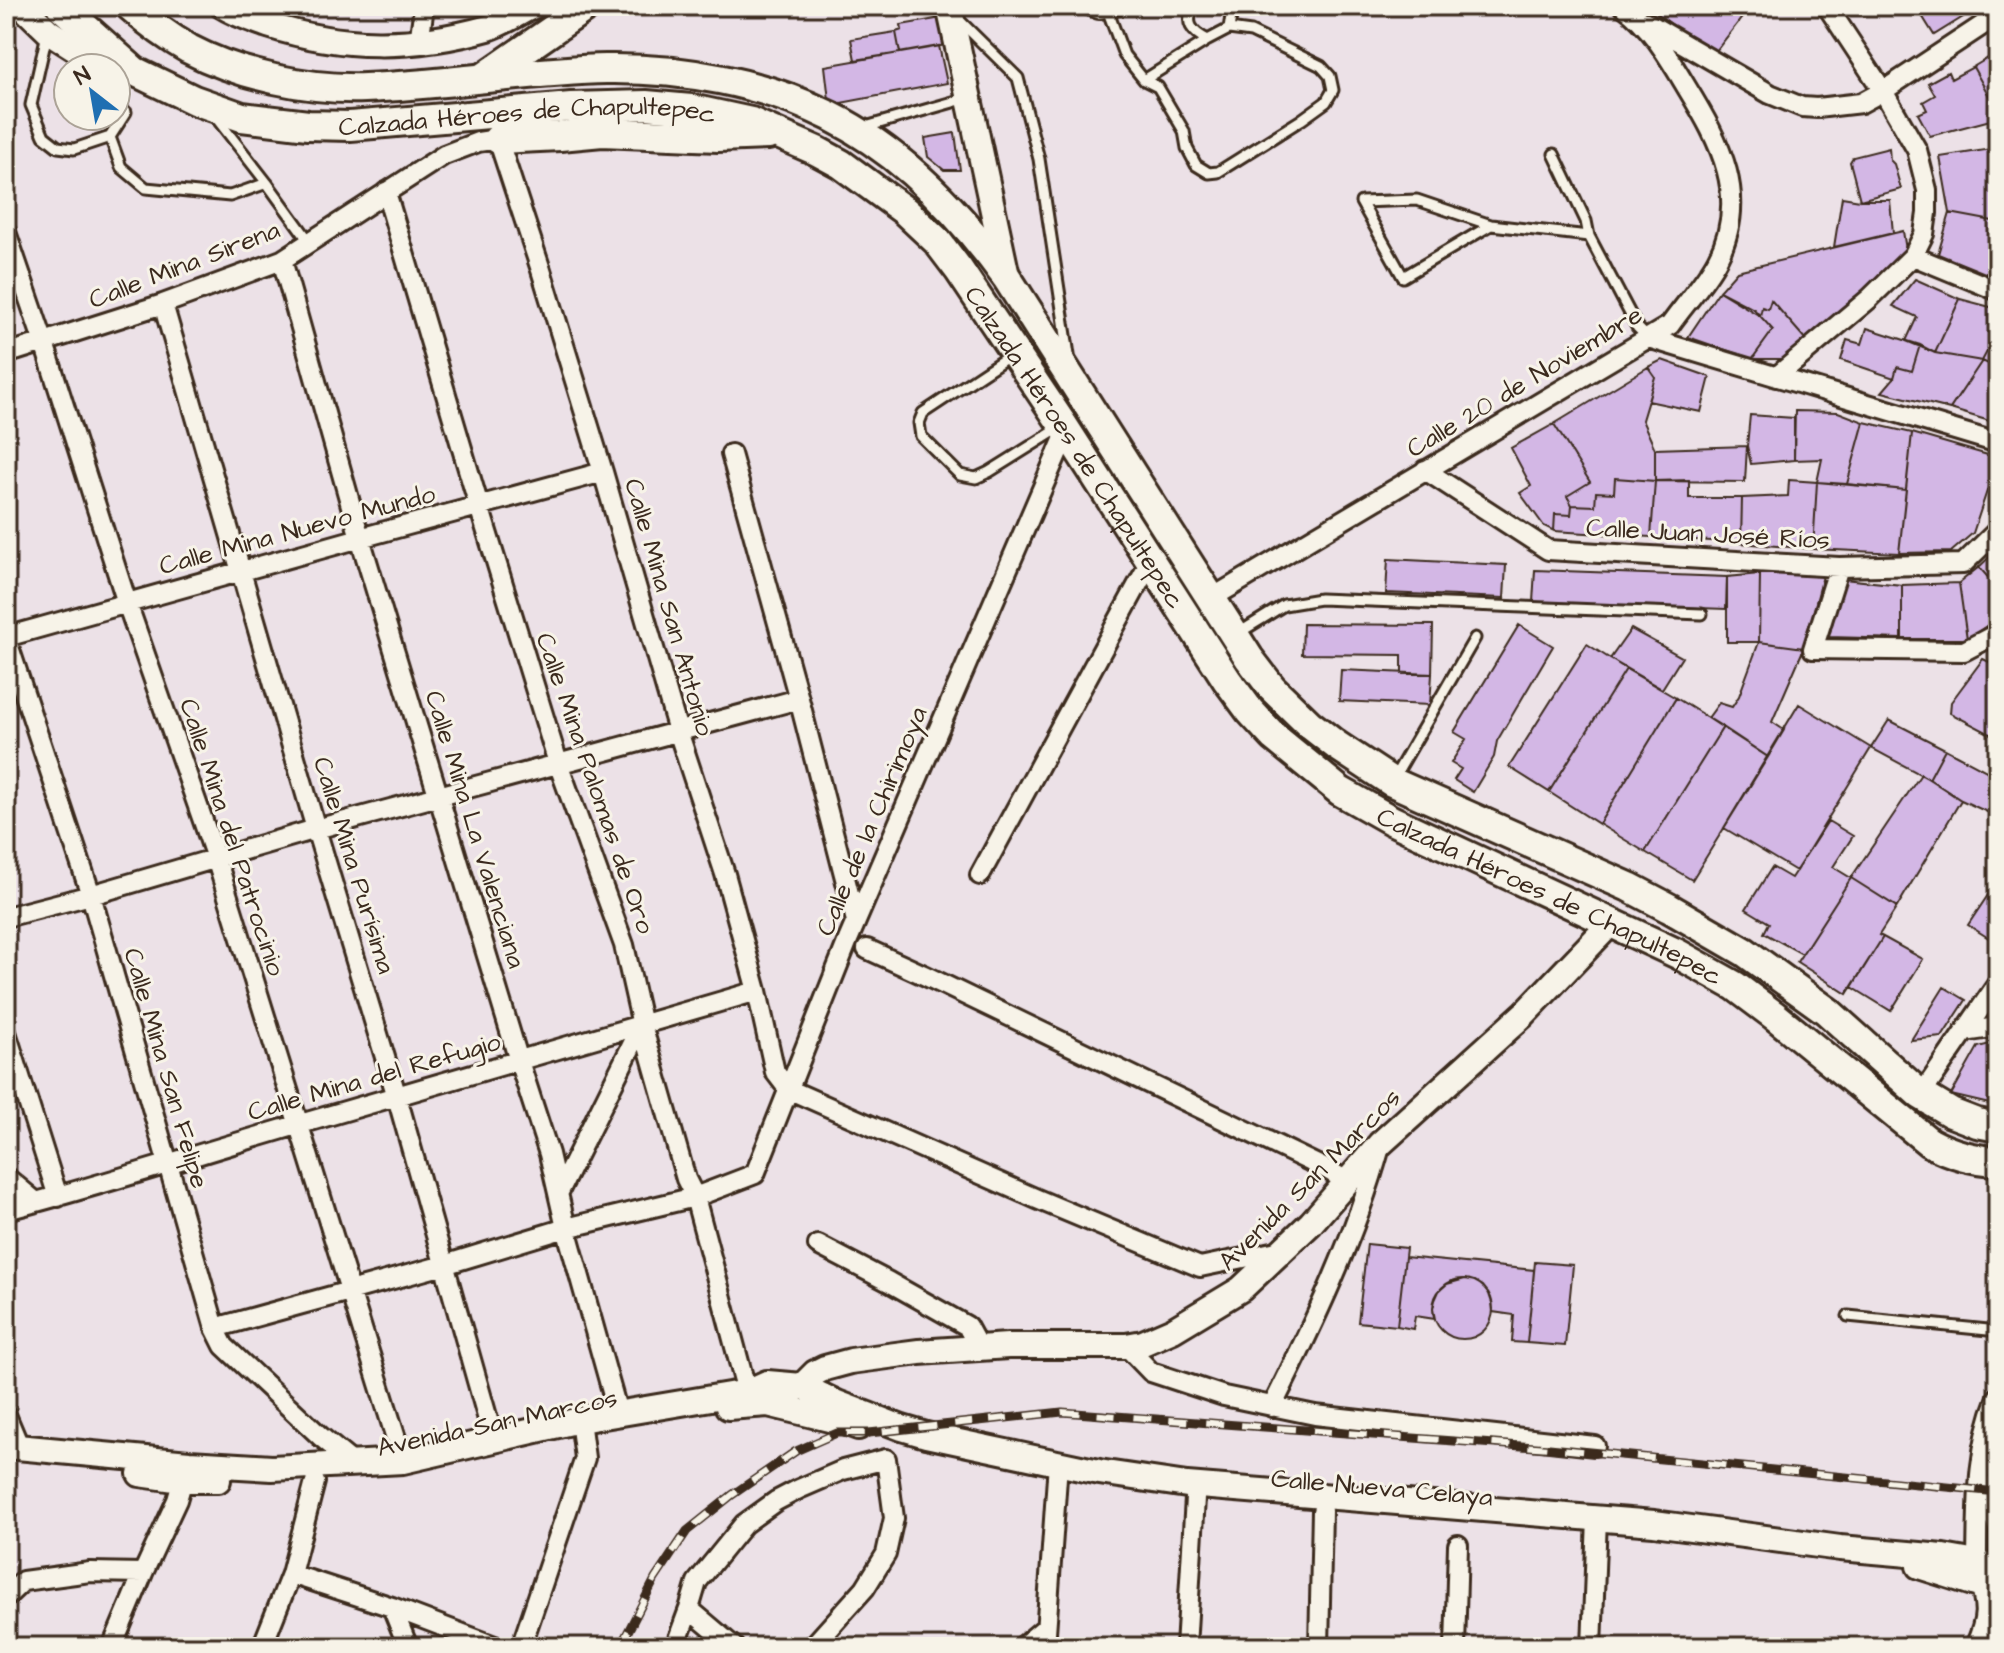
<svg xmlns="http://www.w3.org/2000/svg" width="2004" height="1653" font-family="'Architects Daughter',sans-serif">
	<style>
		.building { fill: #d3b7e5; stroke: #3b2a1e; stroke-width: 2 }
		.lines { fill: none; stroke-linecap: round; stroke-linejoin: round }
		.lane-casing { stroke: #3b2a1e; stroke-width: 15 }
		.street-casing { stroke: #3b2a1e; stroke-width: 24 }
		.secondary-casing { stroke: #3b2a1e; stroke-width: 30 }
		.primary-casing { stroke: #3b2a1e; stroke-width: 34 }
		.lane { stroke: #f7f3e8; stroke-width: 9 }
		.street { stroke: #f7f3e8; stroke-width: 18 }
		.secondary { stroke: #f7f3e8; stroke-width: 24 }
		.primary { stroke: #f7f3e8; stroke-width: 28 }
		.rail-casing { stroke: #3b2a1e; stroke-width: 9 }
		.rail { stroke: #f7f3e8; stroke-width: 6; stroke-dasharray: 18; stroke-linecap: butt }
		.labels { text-anchor: middle; stroke-width: 6; stroke-linejoin: round; paint-order: stroke }
		.street-label { font-size: 26px; fill: #3b2a1e; stroke: #f7f3e8 }
	</style>
	<rect width="100%" height="100%" fill="#ece1e7"/>
	<filter id="ink" filterUnits="userSpaceOnUse"><feTurbulence type="fractalNoise" baseFrequency=".0125" numOctaves="2"/><feDisplacementMap in="SourceGraphic" scale="16" xChannelSelector="R" yChannelSelector="G"/><feConvolveMatrix kernelMatrix="1 2 1 2 8 2 1 2 1" color-interpolation-filters="sRGB"/></filter>
	<g filter="url(#ink)">
		<path class="building" d="M1648,6H1751L1712,56Z
			M1916,6H1963L1968,14L1934,35Z
			M942,18L947,45L900,53L896,32L902,30L901,25Z
			M896,32L900,53L855,60L851,39Z
			M939,46L947,83L841,103L829,100L825,66Z
			M1998,52V112L1973,67Z
			M1973,67L1998,112V118L1930,136L1918,114L1927,110L1923,102L1935,95L1928,83L1948,72L1951,79Z
			M955,133L960,170H944L928,157L925,138Z
			M1889,148L1890,160L1894,164L1901,189L1860,200L1850,162L1853,157Z
			M1998,148V222L1950,213L1940,157Z
			M1842,197L1860,200H1890L1893,233L1834,247Z
			M1950,213L1998,222L1990,275L1938,254Z
			M1998,228V277L1990,275Z
			M1903,231L1906,250L1887,274L1806,340L1771,300L1768,309L1762,307L1760,316L1719,291L1737,271Z
			M1915,279L1960,299L1935,353L1906,341L1917,317L1893,306Z
			M1719,291L1754,309L1773,330L1752,359L1688,337Z
			M1960,299L1998,309V331L1982,361L1935,353Z
			M1771,300L1806,340L1784,359H1752L1773,330L1760,316L1762,307L1768,309Z
			M1867,328L1920,345L1912,371L1897,367L1894,378L1841,360L1847,340L1862,344Z
			M1998,331V368L1982,361Z
			M1920,345L1935,353L1982,361L1950,409L1882,392L1894,378L1897,367L1912,371Z
			M1662,360L1710,377L1701,412L1648,401L1655,377L1648,367Z
			M1982,361L1998,368V420L1996,423L1950,409Z
			M1648,367L1655,377L1642,420L1655,449V481L1615,478L1614,493L1596,492L1595,506L1572,505L1567,496L1590,482L1554,424Z
			M1795,411L1838,412L1864,422L1847,484L1817,482L1822,459L1794,460Z
			M1750,415L1794,418V460L1751,464L1747,446Z
			M1864,422L1912,433L1906,490L1847,484Z
			M1554,424L1590,482L1567,496L1572,505L1571,515L1555,514L1554,531L1544,526L1520,493L1531,486L1511,448Z
			M1912,433L1998,458L1973,533L1951,552L1899,553Z
			M1747,446L1745,482L1655,481V449Z
			M1615,478L1655,481L1651,537L1554,531L1555,514L1571,515L1572,505L1595,506L1596,492L1614,493Z
			M1689,480V498H1742L1741,543L1651,537L1655,481Z
			M1789,480L1817,482L1813,549L1741,543L1742,498L1788,496Z
			M1817,482L1906,490L1899,553L1813,549Z
			M1998,549V589L1979,567Z
			M1388,559L1506,565L1504,598L1386,593Z
			M1979,567L1998,589V618L1967,639L1959,583Z
			M1535,570L1727,577L1726,609L1533,602Z
			M1824,572L1804,648L1759,642L1760,574Z
			M1760,574L1759,642H1727V577Z
			M1843,579L1902,585V639L1829,637Z
			M1959,583L1967,639H1902V585Z
			M1303,624L1433,625L1432,674H1402V655L1302,654Z
			M1519,625L1553,646L1497,741L1494,757L1473,792L1454,780L1461,769L1451,763L1466,739L1454,732Z
			M1631,629L1682,657L1662,689L1610,659Z
			M1759,642L1804,648L1772,722L1784,730L1768,757L1708,718L1719,703L1732,707L1739,696Z
			M1587,644L1626,669L1549,792L1509,767Z
			M1983,659L1998,666V738L1950,713L1951,702Z
			M1626,669L1676,698L1599,824L1549,792Z
			M1341,670L1432,674L1430,705L1339,701Z
			M1676,698L1723,727L1645,852L1599,824Z
			M1799,704L1871,748L1796,871L1724,828Z
			M1889,720L1945,749L1929,779L1871,748Z
			M1723,727L1768,757L1692,880L1645,852Z
			M1945,749L1998,777V817L1961,800L1929,779Z
			M1921,774L1961,800L1897,907L1851,878Z
			M1828,821L1853,836L1833,867L1851,878L1802,954L1764,933L1769,923L1746,909L1772,867L1791,878Z
			M1851,878L1897,907L1879,935L1883,937L1847,994L1797,962Z
			M1998,880V944L1968,925Z
			M1883,937L1923,959L1891,1011L1852,987Z
			M1944,987L1966,1000L1942,1037L1911,1040Z
			M1998,1042V1106L1951,1095L1978,1047Z
			M1367,1244L1406,1248L1397,1326L1358,1322Z
			M1405,1257L1534,1270L1527,1343L1512,1342L1514,1315L1493,1312L1492,1303L1489,1294L1483,1286L1475,1281L1465,1279L1447,1284L1439,1291L1435,1300L1433,1309L1435,1319L1415,1316L1413,1329L1397,1326Z
			M1535,1262L1573,1265L1565,1346L1527,1343Z
			M1433 1309a30 30 0 1 1 60 0a30 30 0 1 1-60 0Z"/>
		<g class="lines">
			<defs>
				<path id="lane" d="M909,6L911,9L948,11
					M1226,6L1231,16L1229,29
					M1107,9L1124,55L1144,80L1158,87L1184,131L1187,148L1196,165L1209,173L1218,172L1301,120L1326,102L1333,90L1330,76L1321,66L1251,32L1229,29L1208,40C1193,33 1182,22 1196,6
					M959,20L1018,78L1039,159L1069,355
					M47,34L31,105L44,136L58,147L74,149L110,137
					M1144,80L1208,40
					M126,112L110,137L121,167L146,188L230,196L267,183L214,115
					M862,128L967,98
					M1554,154L1586,221L1589,236L1637,327L1648,338
					M267,183L309,241
					M1491,225L1417,200L1361,202L1403,277L1491,225L1589,236
					M1012,354L923,413L919,423L921,436L960,475L976,478L989,472L1061,427
					M1237,634L1284,605L1320,599L1702,614
					M1394,778L1475,638
					M1848,1316L1998,1331"/>
				<path id="street" d="M1091,6L1099,9L1115,6
					M1646,22L1770,94L1802,107L1817,108L1861,103L1883,91L1998,15
					M419,43L424,6
					M386,192L479,506L558,763L624,945L642,1025L686,1179L695,1197L747,1392
					M6,232L44,343L127,603L216,858L403,1461
					M1913,256L1998,291
					M282,260L360,538L519,1061L549,1154L566,1228L618,1413
					M163,304L316,829L397,1097L494,1441
					M1648,338L1998,443
					M6,354L163,304L282,260L444,155L478,142L498,139L541,270L603,472L678,731L725,874L757,991L775,1072L788,1089L1037,1199L1200,1267L1282,1250
					M1776,377L1869,299L1913,256L1924,234L1927,213V190L1917,150L1883,91L1827,6
					M731,454L799,699L856,921
					M1425,470L1548,550L1839,567L1963,564L1998,530
					M1839,567L1813,649L1964,651L1998,633
					M1212,598L1670,325C1684,305 1706,281 1717,260C1750,197 1720,142 1687,88C1669,58 1651,26 1623,6
					M6,637L360,538L603,472
					M6,638L91,895L215,1328L224,1346L320,1436L354,1464
					M980,875L1150,562
					M6,917L91,895L316,829L799,699
					M867,949L926,976L1330,1171L1346,1181
					M6,1032L58,1197
					M1964,1032L1998,1027
					M1921,1095L1998,983
					M6,1177L36,1202
					M559,1192L642,1025
					M6,1210C104,1185 200,1153 297,1125C450,1080 604,1036 757,991
					M818,1245L889,1282L967,1326L979,1348
					M215,1328L444,1265L566,1228L695,1197L755,1174L848,940L1067,431
					M1126,1346L1151,1372L1224,1396L1315,1415L1595,1446
					M1272,1407C1314,1323 1355,1237 1380,1147
					M6,1415L19,1446
					M1982,1484L1998,1528
					M1977,1563C1978,1506 1976,1451 1998,1397
					M291,1574L392,1607L497,1647
					M6,1597L23,1581L90,1572L143,1573
					M392,1607L408,1647
					M689,1609L734,1647
					M112,1647L143,1573L177,1500L186,1469
					M262,1647L291,1574L315,1482
					M521,1647L585,1458L580,1420
					M675,1647L689,1609L697,1582L744,1524L776,1501L799,1489L843,1470L886,1459L894,1518L886,1554L865,1588L812,1647
					M1022,1647L1046,1627
					M1045,1647L1058,1463
					M1186,1647L1195,1498
					M1319,1647L1322,1511
					M1455,1647L1458,1545
					M1592,1647L1597,1518"/>
				<path id="secondary" d="M22,6L48,31L84,54L128,69
					M223,6C237,15 252,19 268,25C342,49 413,49 488,28C503,23 518,13 533,6
					M949,6L1007,276
					M768,1404L850,1424L858,1427
					M728,1407L768,1404L802,1386L815,1373L825,1368L851,1361L888,1356L919,1352L1008,1346H1126L1143,1343L1173,1330L1241,1289L1311,1223L1380,1144L1524,1014L1612,922
					M6,1446L189,1463L272,1468L403,1461L580,1420L747,1392L767,1383L802,1386L837,1403L902,1428L926,1435L1099,1472L1187,1485L1654,1523L1840,1548L1943,1557L1977,1563L1998,1569
					M140,1474L182,1480H218
					M1919,1566L1998,1591
					M1978,1647C1991,1618 1990,1607 1981,1577"/>
				<g id="primary">
					<path id="s1" d="M61,6L134,71L194,100L242,117L308,125L350,126L571,107L646,105L691,109L751,122L817,151L841,164L905,211L937,241L959,270L1063,425L1227,680L1250,711L1274,737L1340,791L1391,820L1678,954L1735,986L1775,1016L1929,1142C1951,1154 1973,1160 1998,1161"/>
					<path d="M130,6C148,22 168,37 189,49C238,75 309,90 365,88C445,85 526,71 606,69C682,68 762,82 830,116C902,152 960,213 1007,278L1249,658L1272,688L1309,724L1336,745L1392,782L1629,887L1669,908L1745,952L1827,1011L1921,1095L1951,1113L1977,1123L1998,1127"/>
					<path d="M486,76L587,6"/>
					<path d="M498,139L560,136L602,132L718,137L768,135"/>
				</g>
			</defs>
			<use href="#lane" class="lane-casing"/>
			<use href="#street" class="street-casing"/>
			<use href="#secondary" class="secondary-casing"/>
			<use href="#primary" class="primary-casing"/>
			<use href="#lane" class="lane"/>
			<use href="#street" class="street"/>
			<use href="#secondary" class="secondary"/>
			<use href="#primary" class="primary"/>
			<defs>
				<path id="rail" d="M620,1647L655,1579L687,1531L732,1495L796,1451L837,1433H869L1062,1412L1549,1448L1998,1492"/>
			</defs>
			<use href="#rail" class="rail-casing"/>
			<use href="#rail" class="rail"/>
		</g>
	</g>
	<g class="labels">
		<g class="street-label">
			<text dy="9" stroke="none"><textPath href="#s1" startOffset="502">Calzada Héroes de Chapultepec</textPath></text>
			<text transform="translate(184 264) rotate(-21)" y="9">Calle Mina Sirena</text>
			<text transform="translate(1524 381) rotate(-31)" y="9">Calle 20 de Noviembre</text>
			<text dy="9" stroke="none"><textPath href="#s1" startOffset="1198">Calzada Héroes de Chapultepec</textPath></text>
			<text transform="translate(297 529) rotate(-15)" y="9">Calle Mina Nuevo Mundo</text>
			<text transform="translate(1708 533) rotate(3)" y="9">Calle Juan José Ríos</text>
			<text transform="translate(670 607) rotate(74)" y="9">Calle Mina San Antonio</text>
			<text transform="translate(596 783) rotate(71)" y="9">Calle Mina Palomas de Oro</text>
			<text transform="translate(871 821) rotate(-67)" y="9">Calle de la Chirimoya</text>
			<text transform="translate(476 829) rotate(73)" y="9">Calle Mina La Valenciana</text>
			<text transform="translate(233 837) rotate(72)" y="9">Calle Mina del Patrocinio</text>
			<text transform="translate(355 865) rotate(73)" y="9">Calle Mina Purísima</text>
			<text dy="9" stroke="none"><textPath href="#s1" startOffset="1870">Calzada Héroes de Chapultepec</textPath></text>
			<text transform="translate(167 1068) rotate(74)" y="9">Calle Mina San Felipe</text>
			<text transform="translate(374 1076) rotate(-16)" y="9">Calle Mina del Refugio</text>
			<text transform="translate(1309 1179) rotate(-45)" y="9">Avenida San Marcos</text>
			<text transform="translate(497 1422) rotate(-12)" y="9">Avenida San Marcos</text>
			<text transform="translate(1382 1487) rotate(5)" y="9">Calle Nueva Celaya</text>
		</g>
	</g>
	<rect width="2004" height="1653" fill="none" stroke="#f7f3e8" stroke-width="32"/>
	<rect x="16" y="16" width="1972" height="1621" fill="none" stroke="#3b2a1e" stroke-width="3" filter="url(#ink)"/>
	<g transform="translate(92 92) rotate(329)"><circle r="38" fill="#f7f3e8" stroke="#aca397" stroke-width="2"/>
	<path d="M0-6L14 30L0 20L-14 30Z" fill="#1f6fb2"/>
	<text y="-12" font-size="22" font-weight="bold" text-anchor="middle" fill="#3b2a1e">N</text>
	</g>
</svg>
